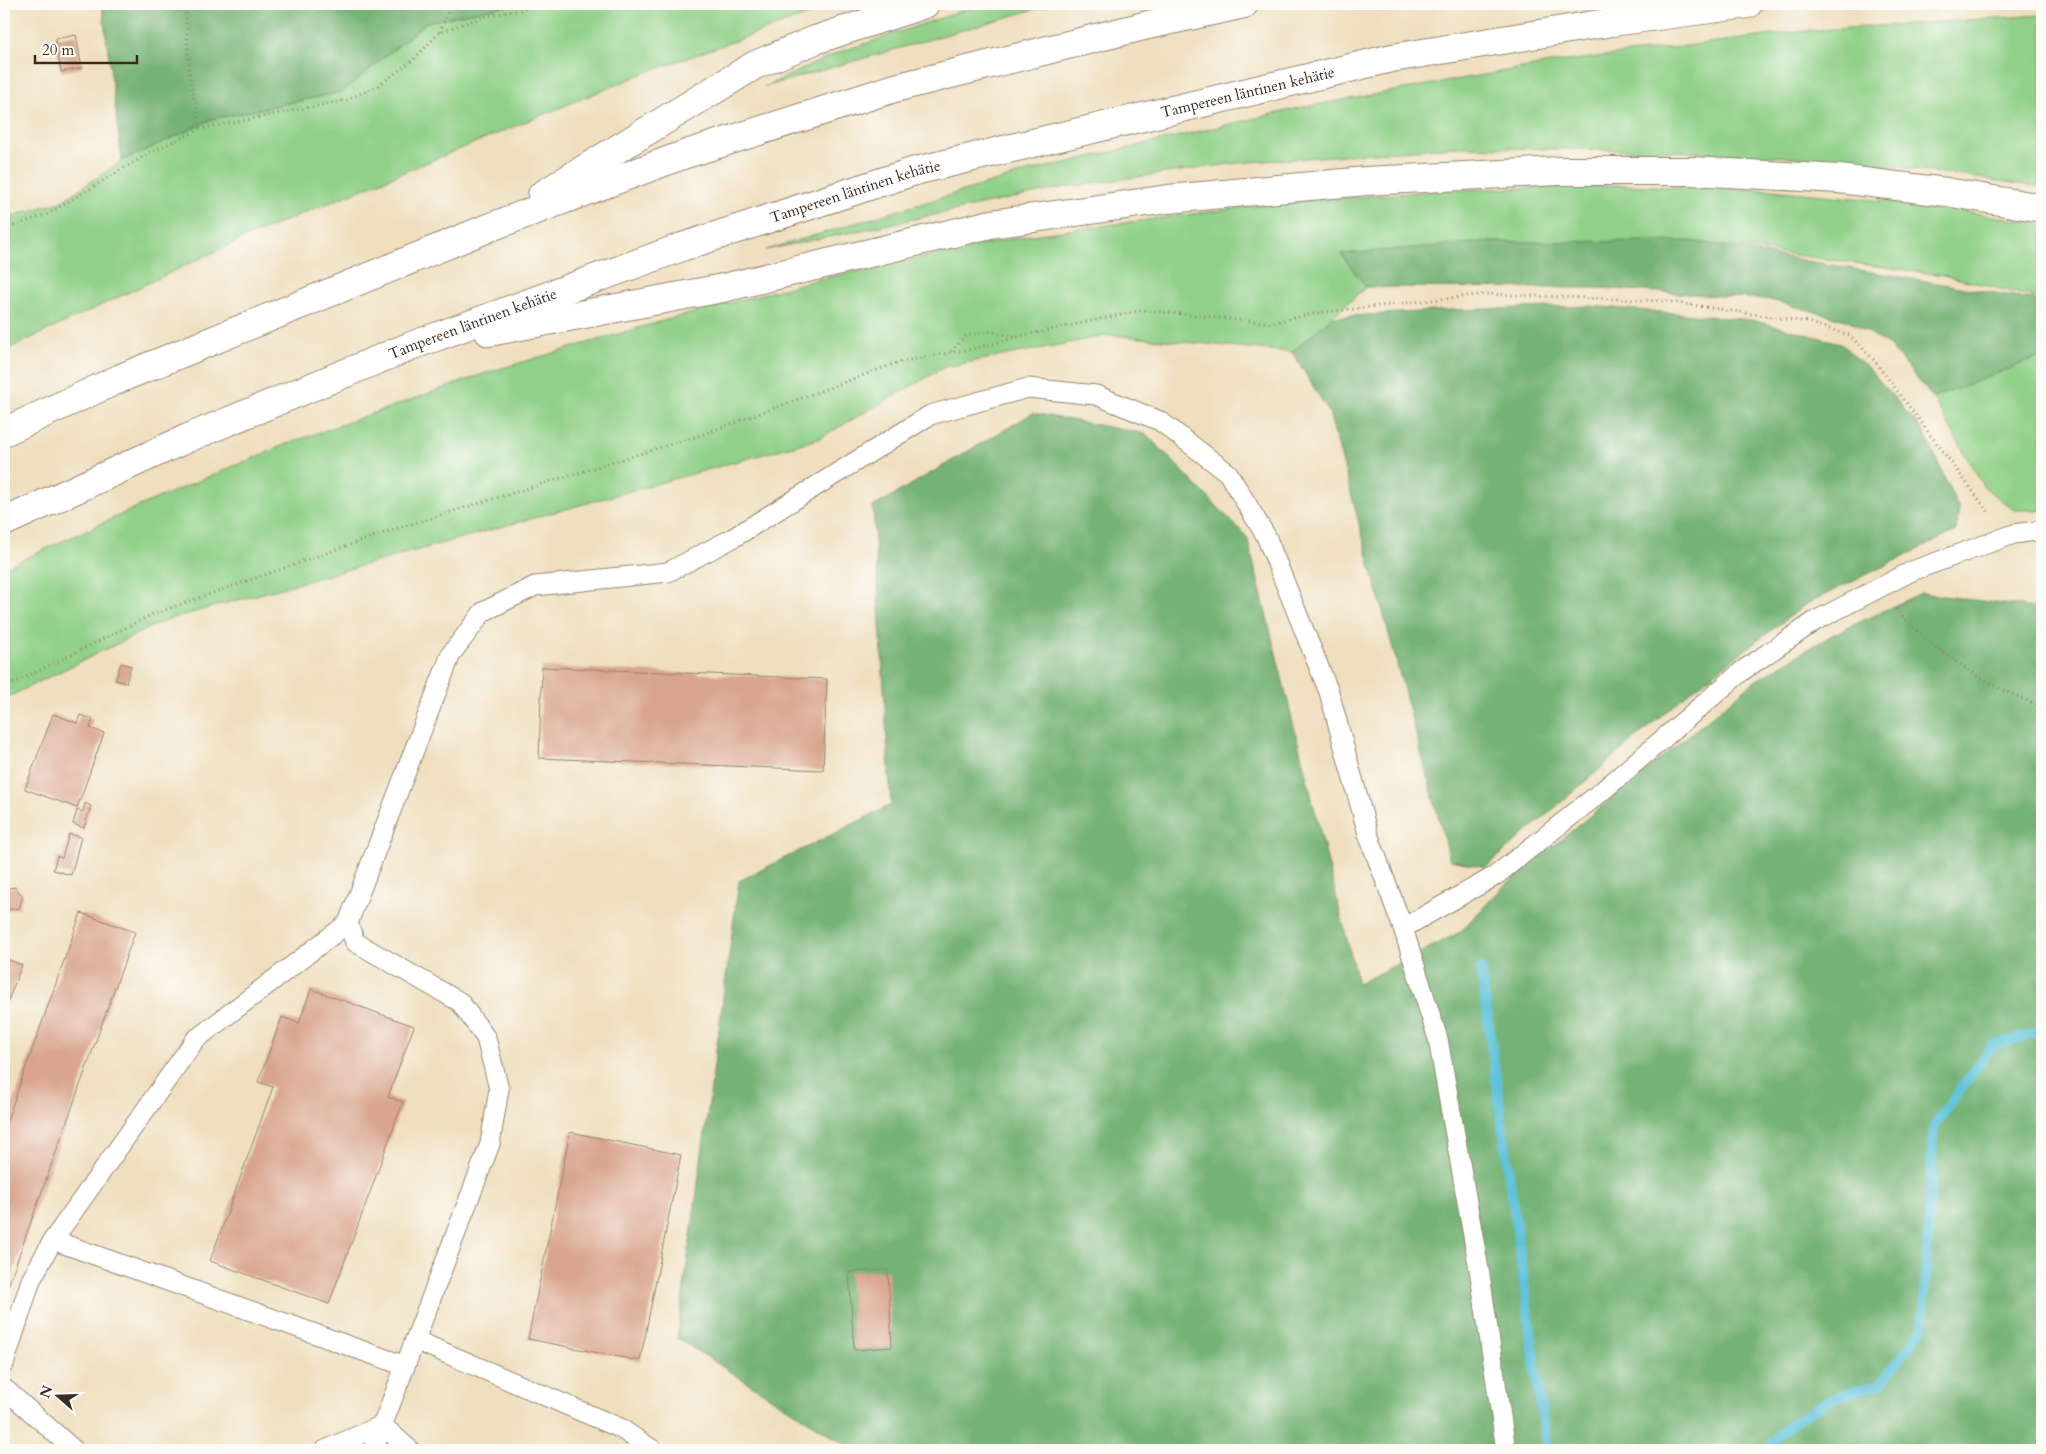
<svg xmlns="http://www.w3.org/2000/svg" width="2046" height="1454" font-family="Cardo,serif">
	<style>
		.green { fill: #90d088; stroke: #667d53 }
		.forest { fill: #74b274; stroke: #586e49 }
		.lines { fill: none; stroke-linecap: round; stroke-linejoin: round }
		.stream { stroke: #5ec2dc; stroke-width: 10 }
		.building { fill: #d9a58e }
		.lane-casing { stroke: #95846e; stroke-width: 21 }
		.highway-casing { stroke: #95846e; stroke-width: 30 }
		.path { stroke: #95846e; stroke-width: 3; stroke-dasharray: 1 4; stroke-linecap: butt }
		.lane { stroke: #fff; stroke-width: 19 }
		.highway { stroke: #fff; stroke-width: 28 }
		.labels { text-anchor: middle; stroke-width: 5; stroke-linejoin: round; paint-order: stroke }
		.street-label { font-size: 15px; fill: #3b2a1e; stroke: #fdfcf7 }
	</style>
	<rect width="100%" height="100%" fill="#fdfcf7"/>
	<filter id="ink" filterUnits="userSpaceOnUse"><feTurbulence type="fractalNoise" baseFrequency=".02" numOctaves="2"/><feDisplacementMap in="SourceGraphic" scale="10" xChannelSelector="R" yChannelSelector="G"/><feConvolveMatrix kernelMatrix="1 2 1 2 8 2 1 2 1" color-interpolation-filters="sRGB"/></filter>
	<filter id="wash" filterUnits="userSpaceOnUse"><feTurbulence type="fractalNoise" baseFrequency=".0096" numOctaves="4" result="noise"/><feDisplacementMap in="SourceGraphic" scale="20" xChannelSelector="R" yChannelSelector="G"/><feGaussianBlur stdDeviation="1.12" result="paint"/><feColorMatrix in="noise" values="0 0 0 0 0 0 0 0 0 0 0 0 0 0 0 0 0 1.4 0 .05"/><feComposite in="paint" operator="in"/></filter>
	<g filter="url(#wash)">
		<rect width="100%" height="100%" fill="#efdfbf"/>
		<path class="green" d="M514,4H839L647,72L246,237L4,351V218L60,202L122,161L213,119L342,92L427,22Z
			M982,4H1053L764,87L837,53Z
			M2042,15V187L1847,160L1671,151L1454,147L1237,163L1066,187L766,250L1030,171L1299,108L1550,63L1805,31Z
			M1620,185L1771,190L1926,205L2042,224V299L1943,275L1690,241L1342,255L1366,287L1292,352L1110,335L945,367L818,439L166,620L4,699V568L146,503L284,445L489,372L662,321L819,279L1031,235L1276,203L1449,190Z
			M2042,356V510H2014L1984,487L1933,398Z"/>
		<path class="forest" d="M102,4H514L427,22L342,92L213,119L122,161Z
			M1690,241L2042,301V356L1933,398L1890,346L1850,321L1766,299L1598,288L1366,287L1341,254L1481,242Z
			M1591,306L1752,320L1840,343L1870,370L1924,432L1959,509L1956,531L1806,604L1682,698L1486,867L1450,860L1329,412L1292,352L1332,317L1451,310Z
			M1033,413L1146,434L1247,537L1358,984L1460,932L1503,887L1755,681L1830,636L1921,593L2042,609V1450H854L677,1338L739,881L891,805L873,507Z"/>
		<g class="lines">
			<path class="stream" d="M1481,969L1547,1450
				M1767,1450L1781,1432L1826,1401L1882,1383L1923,1328L1934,1126L1992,1046L2041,1031L2042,1019"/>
		</g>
		<g id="blocks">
			<path class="building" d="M76,35L82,68L61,72L55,39Z
				M121,663L131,666L126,683L115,680Z
				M542,667L827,679L823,770L539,758Z
				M53,714L77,723L80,715L93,719L90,728L104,733L77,808L25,789Z
				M85,803L91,806L84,828L73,824L77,810L83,812Z
				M69,834L81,837L71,875L53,870L57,856L62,858Z
				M15,887L23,896L19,908L7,910L4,906V889Z
				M81,913L135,932L4,1297V1129Z
				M4,958L22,965L6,1006L4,1005Z
				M311,989L414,1026L388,1097L403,1102L329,1304L210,1261L273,1087L258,1082L282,1017L299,1023Z
				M570,1132L681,1155L640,1361L528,1339Z
				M888,1270L892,1347L854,1350L849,1272Z"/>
		</g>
	</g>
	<g filter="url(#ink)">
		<use href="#blocks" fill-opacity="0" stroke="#95846e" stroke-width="1"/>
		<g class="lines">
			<defs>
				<path id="lane" d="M53,1240L405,1366
					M415,1340L620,1428L653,1450
					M4,1364L31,1280L53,1240L195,1040L348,923
					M4,1388L74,1450
					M325,1450L382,1425L410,1450
					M373,1450L490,1144L499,1089L486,1038L460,1002L355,942L348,923L451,654L483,612L535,586L668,572L733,538L930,415L1028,388L1096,395L1160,421L1228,473L1266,536L1329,692L1368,834L1403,928
					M1506,1450L1480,1275L1438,1039L1403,928L1495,876L1601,792L1742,671L1815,621L1912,571L2014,534L2042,530"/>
				<g id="highway">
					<path d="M542,195L755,65L815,40L925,4"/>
					<path d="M489,332L723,288L991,224L1168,199L1366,181L1559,171H1692L1839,179L1946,192L2042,208"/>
					<path d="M4,432L121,378L488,228L683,155L895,88L1148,25L1244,4"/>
					<path id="s1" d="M4,522L188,438L411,346L682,247L915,171L1392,58L1612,22L1748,4"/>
				</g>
			</defs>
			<use href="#lane" class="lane-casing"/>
			<use href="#highway" class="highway-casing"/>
			<path class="path" d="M190,4L186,12L189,72L200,129
				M440,32L451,4
				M4,229L48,214L149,153L200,129L347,100L379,85L413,60L440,32L483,17L550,4
				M951,351L966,336L988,331L1016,337
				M1896,609C1929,648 1993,691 2042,706
				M4,688L153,614L389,531L704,434L899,362L981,347L1017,337L1143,310L1270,323L1317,313L1486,294L1665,301L1807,322L1849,335L1874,360L1990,514"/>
			<use href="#lane" class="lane"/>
			<use href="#highway" class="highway"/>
		</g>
	</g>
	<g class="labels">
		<g class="street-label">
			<text dy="5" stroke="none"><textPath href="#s1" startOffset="1319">Tampereen läntinen kehätie</textPath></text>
			<text dy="5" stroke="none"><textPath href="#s1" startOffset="914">Tampereen läntinen kehätie</textPath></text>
			<text dy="5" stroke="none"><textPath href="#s1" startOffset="509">Tampereen läntinen kehätie</textPath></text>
		</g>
	</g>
	<rect width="2046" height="1454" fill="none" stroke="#fdfcf7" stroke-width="20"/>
	<g transform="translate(58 1396) rotate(290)" stroke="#fdfcf7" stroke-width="4" paint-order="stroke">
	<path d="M0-4L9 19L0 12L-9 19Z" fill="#3b2a1e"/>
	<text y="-8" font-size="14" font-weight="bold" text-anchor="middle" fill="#3b2a1e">N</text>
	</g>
	<path d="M35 55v8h102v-8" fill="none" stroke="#3b2a1e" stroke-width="2.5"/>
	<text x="42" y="55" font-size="15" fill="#3b2a1e" stroke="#fdfcf7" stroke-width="4" paint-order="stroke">20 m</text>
</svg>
